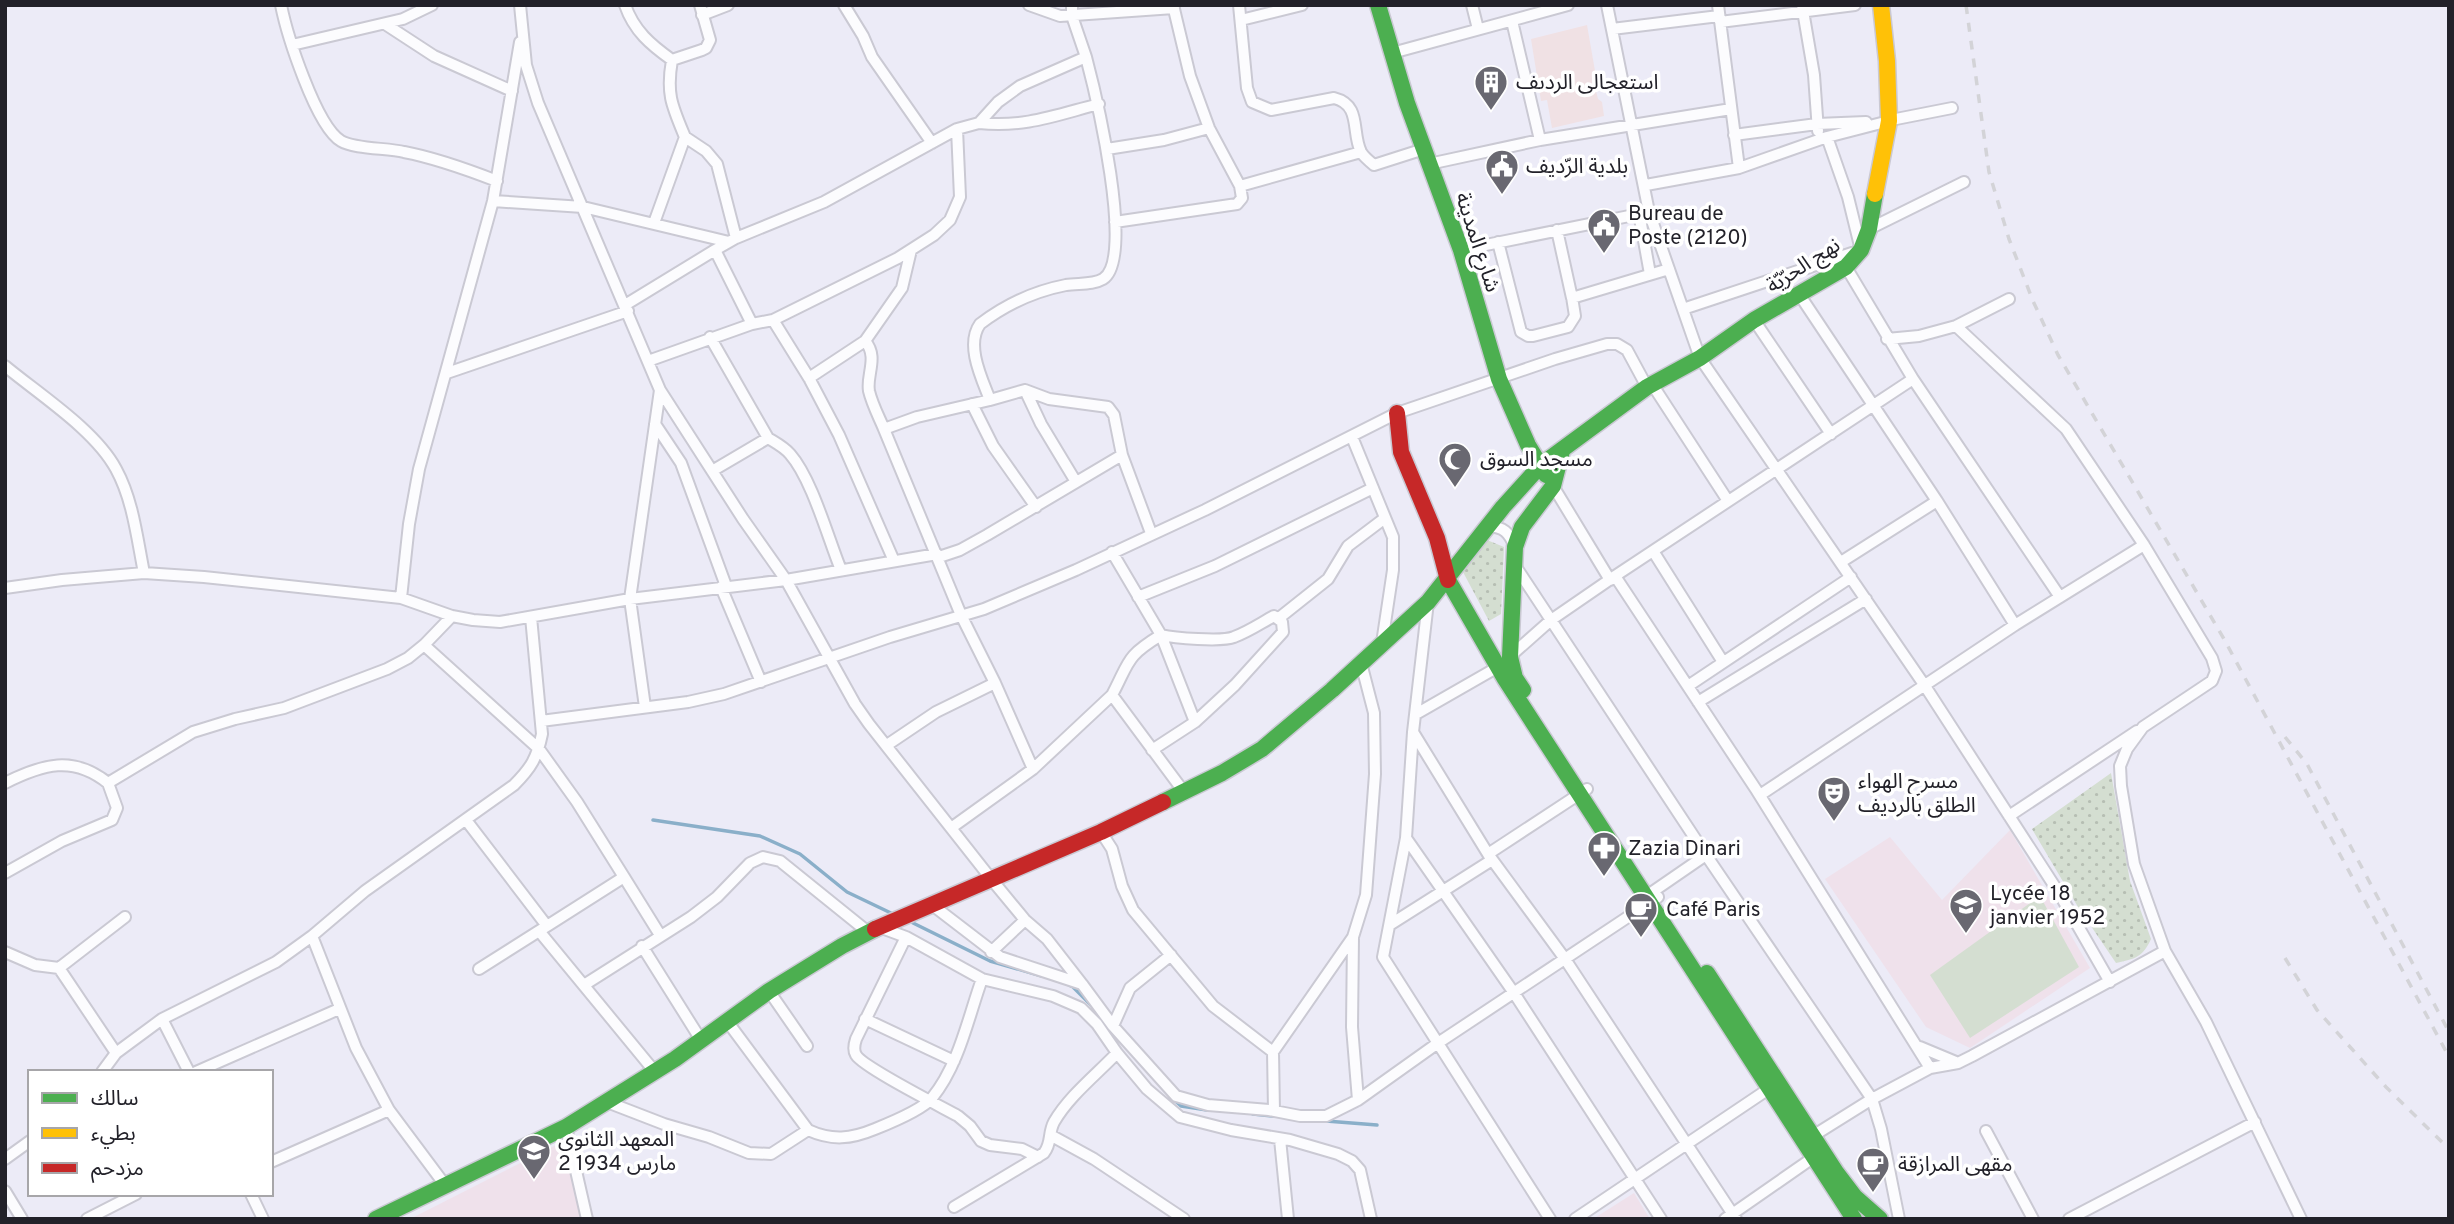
<svg xmlns="http://www.w3.org/2000/svg" width="2454" height="1224" font-family="Overpass,'Noto Sans Arabic',sans-serif">
	<style>
		.commercial { fill: #f0e1e4 }
		.education { fill: #efe1eb }
		.grass { fill: url(#grass-dots) }
		.garden { fill: #d4ded1 }
		.lines { fill: none; stroke-linecap: round; stroke-linejoin: round }
		.stream { stroke: #8aafc9; stroke-width: 3.5 }
		.street-casing { stroke: #cac9d3; stroke-width: 14 }
		.fast-casing { stroke: #cac9d3; stroke-width: 19 }
		.slow-casing { stroke: #cac9d3; stroke-width: 19 }
		.jam-casing { stroke: #cac9d3; stroke-width: 19 }
		.street { stroke: #fcfcfe; stroke-width: 10 }
		.fast { stroke: #4caf50; stroke-width: 16 }
		.slow { stroke: #ffc107; stroke-width: 16 }
		.jam { stroke: #c62828; stroke-width: 16 }
		.rail { stroke: #d3d3d7; stroke-width: 3.5; stroke-dasharray: 9 9; stroke-linecap: butt }
		.labels { text-anchor: middle; stroke-width: 7; stroke-linejoin: round; paint-order: stroke }
		.poi-label { font-size: 21px; fill: #222129; stroke: #fff; text-anchor: start }
		.street-label { font-size: 21px; fill: #222129; stroke: #fff }
	</style>
	<defs>
		<pattern id="grass-dots" width="8" height="8" patternUnits="userSpaceOnUse" patternTransform="scale(1.75)"><rect width="8" height="8" fill="#d4ded1"/><path d="M2 2h.1M6 6h.1" fill="none" stroke="#b6beb3" stroke-width="1.8" stroke-linecap="round"/></pattern>
	</defs>
	<rect width="100%" height="100%" fill="#ecebf7"/>
	<path class="commercial" d="M1587,25L1598,88L1596,91L1598,99L1602,102L1604,116L1552,128L1547,100L1541,101L1531,39Z"/>
	<path class="education" d="M2010,830L2090,968L1970,1048L1926,1027L1825,879L1890,837L1942,900Z
		M572,1138L591,1219H410L562,1142Z
		M1634,1193L1650,1219H1593Z"/>
	<path class="grass" d="M1487,540L1504,547L1501,614L1489,621L1463,572L1466,563Z
		M2111,773L2130,881L2151,939C2143,957 2135,959 2116,963L2078,907L2032,829Z"/>
	<path class="garden" d="M2040,896L2079,967L1970,1038L1930,975Z"/>
	<g class="lines">
		<path class="stream" d="M653,820L760,836L800,854L847,892L893,914
			M907,920L990,961L1042,976
			M1069,985L1073,987L1091,1005
			M1172,1098L1181,1106L1207,1110
			M1253,1114L1273,1116
			M1326,1121L1377,1125"/>
		<defs>
			<path id="street" d="M281,5C287,35 316,126 341,141C354,149 388,148 404,152C436,158 466,169 497,181
				M520,5L526,65L538,103L660,390L630,599L645,707
				M625,5C634,31 651,45 672,60
				M844,5L863,36L872,57L932,143
				M1029,5L1060,16L1174,8
				M1173,5L1190,76L1209,128L1240,186
				M1239,5L1247,88L1252,102L1271,110L1334,98C1362,105 1351,132 1361,152C1364,157 1369,161 1374,165L1424,149
				M1472,5L1478,29
				M1607,5L1649,212L1700,358L1925,686L2059,893L2110,982
				M1718,5L1739,168
				M1802,5L1814,75L1818,131
				M702,15L728,5
				M1241,20L1302,5
				M1512,21L1540,140
				M1720,22L1855,5
				M385,24L434,56L512,91
				M1612,29L1719,16
				M292,45L403,19L432,5
				M1392,53L1568,5
				M1886,121L1952,108
				M979,123C1024,128 1056,115 1099,104
				M1734,135L1817,124L1866,122
				M685,137L706,151L717,164L736,238
				M1107,149L1164,140L1209,128
				M1429,164L1540,140L1731,109
				M1646,185L1739,168L1827,137L1889,121
				M493,201L583,207L729,242
				M1639,213L1650,274
				M1115,222L1237,204L1242,198L1240,186L1361,152
				M654,223L685,137C672,106 666,94 672,60L702,50L706,48L710,40L700,5
				M1869,229L1964,182
				M1557,230L1572,298L1669,269
				M1498,242L1521,332L1528,336H1533L1568,327L1575,316L1572,297
				M715,250L736,238L824,202L957,129L979,123L998,102L1020,86L1086,57L1072,16V5
				M1461,250L1649,212
				M1846,267L1913,379L2060,597
				M1799,294L1937,501L2015,625
				M625,305L715,250L752,324L773,320L809,378L865,341C879,357 866,375 869,391C872,404 879,417 884,429L917,417L990,400C982,379 965,345 980,324C1005,305 1035,291 1066,285C1078,283 1093,285 1103,279C1136,259 1095,91 1086,57
				M1683,309L1861,250L1848,197L1827,137
				M773,320L898,258L934,235L950,220L960,197L957,129
				M1754,320L1831,434
				M1956,326L2009,299
				M710,337L768,438C776,443 784,447 790,454C812,479 828,538 841,570
				M1887,339L1919,336L1956,326L2066,429L2144,545L2212,658L2216,671L2212,681L2143,727L2127,749L2120,766L2121,786L2134,864L2165,951L2206,1022L2301,1219
				M865,341L902,288L911,250
				M648,361L752,324
				M5,366C40,395 95,430 116,469C133,500 137,538 144,573
				M447,373L628,311
				M809,378L839,435L894,561
				M1652,384L1728,501
				M660,390L743,519L786,580L855,704L869,724L992,880L1025,920L1047,939L1082,984
				M1025,390L1041,424L1076,482
				M990,400L1025,390L1049,399L1108,407L1114,415L1122,455L1151,533
				M972,404L993,446L1036,507
				M655,424L681,463L726,586
				M884,429L961,615L995,683L1033,769
				M1352,437L1393,537V570L1382,643
				M712,471L768,438
				M1553,486L1610,580
				M1487,526C1504,527 1509,532 1515,547
				M1653,551L1723,662
				M1112,552L1161,635L1195,722
				M939,557L960,550L987,535L1122,455
				M1841,562L1937,501
				M1514,564L1706,855L1872,1099L1881,1129L1899,1219
				M1615,576L1757,791L1930,1068
				M721,587L761,682
				M5,588L62,580L144,573L204,577L401,598L452,616L473,620L500,622L630,599L786,580L937,554
				M1138,597L1215,566L1373,488
				M401,598L409,524L419,469L493,201L520,42
				M1428,602L1413,732L1406,838L1383,957L1550,1219
				M1279,618L1328,579L1348,546L1385,518
				M424,645L539,749L577,802L624,877L547,926
				M1688,686L1851,577
				M1112,695C1130,661 1125,657 1161,635C1174,638 1222,642 1234,637C1248,632 1261,623 1274,616L1282,622L1283,632L1235,685L1195,722L1152,750
				M1698,702L1866,599
				M1416,714L1498,667L1551,620L1615,576L1913,379
				M541,721L688,702L724,694L890,637L984,609L1076,570L1205,510L1397,413L1555,359L1607,344H1617L1627,350L1647,387
				M1413,732L1488,854L1565,959L1736,1219
				M887,745L936,712L995,683
				M5,783C43,764 73,755 108,783L193,732L235,719L284,708L387,669L408,658L424,645L452,616
				M1760,795L2015,625L2144,545
				M2009,816L2137,731
				M466,820L547,926L539,931L655,1072
				M951,828L1033,769L1112,695L1184,792
				M1101,832L1112,849L1122,886L1133,910L1213,1006L1273,1052L1353,937
				M1406,838L1514,993L1661,1219
				M1488,854L1587,789
				M5,873L62,841L112,820L117,808L108,783
				M624,877L660,935
				M1645,897L1706,855
				M931,904L1000,957L1082,984L1113,1026L1176,1096L1208,1105L1269,1110L1300,1116H1326L1358,1100L1352,1027L1353,937L1366,895L1375,774L1374,713L1361,663
				M1391,924L1492,860
				M879,927L906,937L982,979L1053,996L1081,1008L1097,1024L1117,1053L1147,1089L1180,1117L1231,1130L1290,1140L1338,1154L1352,1161L1360,1170L1371,1219
				M906,937L856,1039C854,1045 853,1050 856,1055C863,1067 940,1106 958,1116L970,1126L981,1141L990,1145L1022,1149L1038,1157
				M642,946L701,1040
				M5,952L35,965L59,968L116,1053L162,1019L276,962L312,936
				M991,952L1025,920
				M59,968L125,917
				M479,969L539,931
				M584,985L691,917L717,897L750,863L763,857L780,861L868,932
				M769,991L807,1046
				M162,1019L189,1072
				M865,1019L954,1061
				M727,1021L808,1130
				M1113,1026L1130,988L1171,955
				M1920,1047L1956,1062
				M1273,1052L1274,1111
				M102,1072L116,1053
				M196,1072L339,1009
				M1358,1100L1438,1043L1658,897
				M607,1102L664,1124L709,1137L749,1153L771,1154L808,1130C832,1141 851,1139 875,1129C890,1123 922,1110 932,1098C959,1065 968,1018 982,979
				M566,1127L587,1219
				M1986,1131L2033,1219
				M1052,1136L1094,1159L1184,1219
				M1280,1139L1288,1219
				M1808,1139L1872,1099L1930,1068L1958,1063L1972,1056L2165,951
				M5,1159L30,1141
				M271,1162L389,1110
				M445,1185L389,1110L356,1048L312,936L365,891L514,785C531,768 537,758 542,734L531,617
				M5,1191L22,1219
				M251,1194L263,1219
				M954,1207L1044,1153C1052,1143 1048,1133 1054,1122C1069,1096 1096,1075 1117,1053
				M87,1219L136,1194
				M1575,1219L1773,1086
				M1725,1219L1817,1155
				M2069,1219L2255,1122"/>
			<path id="fast" d="M1378,5L1407,103L1461,250L1499,379L1528,445L1546,475
				M1448,580L1505,679L1854,1219
				M1523,690L1515,678L1510,657L1515,547L1522,527L1553,486L1562,451
				M1163,802L1222,773L1262,749L1332,690L1428,602L1503,507L1541,465L1647,387L1700,358L1754,320L1846,267L1861,250L1869,229L1875,194
				M1707,973L1836,1172L1855,1197L1880,1219
				M376,1219L566,1127L675,1059L769,991L842,946L875,929"/>
			<path id="slow" d="M1875,194L1889,121L1887,61L1881,5"/>
			<path id="jam" d="M1397,413L1401,452L1437,538L1448,580
				M875,929L1101,832L1163,802"/>
		</defs>
		<use href="#street" class="street-casing"/>
		<use href="#fast" class="fast-casing"/>
		<use href="#slow" class="slow-casing"/>
		<use href="#jam" class="jam-casing"/>
		<use href="#street" class="street"/>
		<use href="#fast" class="fast"/>
		<use href="#slow" class="slow"/>
		<use href="#jam" class="jam"/>
		<path class="rail" d="M1966,5L1989,172L2009,239L2033,301L2058,355L2224,639L2449,1057
			M2285,737L2307,764L2449,1032
			M2285,958L2317,1010L2386,1087L2449,1149"/>
	</g>
	<defs>
		<symbol id="building-pin" viewBox="-11 -11 22 30"><path d="M0 17L-7.5 6A9.5 9.5 0 1 1 7.5 6Z" fill="#696871" stroke="#fff"/><path d="M-4-6H4V6H1V3H-1V6H-4ZM-2.5-4.3h1.7v1.8h-1.7ZM.8-4.3h1.7v1.8H.8ZM-2.5-1h1.7V.8h-1.7ZM.8-1h1.7V.8H.8Z" fill="#fff"/></symbol>
		<symbol id="civic-pin" viewBox="-11 -11 22 30"><path d="M0 17L-7.5 6A9.5 9.5 0 1 1 7.5 6Z" fill="#696871" stroke="#fff"/><path d="M-.6-6.5H3V-4.5H.6V-3L4-1V1h2V6H-6V1h2V-1L-.6-3ZM-1.2 2.5V6h2.4V2.5Z" fill="#fff"/></symbol>
		<symbol id="mosque-pin" viewBox="-11 -11 22 30"><path d="M0 17L-7.5 6A9.5 9.5 0 1 1 7.5 6Z" fill="#696871" stroke="#fff"/><path d="M3.5-4.9A6 6 0 1 0 3.5 4.9A5 5 0 1 1 3.5-4.9Z" fill="#fff"/></symbol>
		<symbol id="theatre-pin" viewBox="-11 -11 22 30"><path d="M0 17L-7.5 6A9.5 9.5 0 1 1 7.5 6Z" fill="#696871" stroke="#fff"/><path d="M-5-5.5Q0-4 5-5.5V0Q5 5 0 6Q-5 5-5 0ZM-3.3-2.5H-1v1.5H-3.3ZM1-2.5H3.3v1.5H1ZM-2.8 1Q0 5.5 2.8 1Z" fill="#fff"/></symbol>
		<symbol id="pharmacy-pin" viewBox="-11 -11 22 30"><path d="M0 17L-7.5 6A9.5 9.5 0 1 1 7.5 6Z" fill="#696871" stroke="#fff"/><path d="M-2-6h4v4h4v4h-4v4h-4v-4h-4v-4h4Z" fill="#fff"/></symbol>
		<symbol id="school-pin" viewBox="-11 -11 22 30"><path d="M0 17L-7.5 6A9.5 9.5 0 1 1 7.5 6Z" fill="#696871" stroke="#fff"/><path d="M0-5L7-2L0 1L-7-2ZM-4 1L0 2.5L4 1V4Q0 6-4 4Z" fill="#fff"/></symbol>
		<symbol id="cafe-pin" viewBox="-11 -11 22 30"><path d="M0 17L-7.5 6A9.5 9.5 0 1 1 7.5 6Z" fill="#696871" stroke="#fff"/><path d="M-5.5-4.5H6V0H3Q3 3.5 0 3.5H-2.5Q-5.5 3.5-5.5 0ZM3-3.2v2h1.7v-2ZM-6 4.5H4V6H-6Z" fill="#fff"/></symbol>
	</defs>
	<g fill-rule="evenodd">
		<use href="#building-pin" x="1472" y="63" width="38" height="52"/>
		<use href="#civic-pin" x="1483" y="147" width="38" height="52"/>
		<use href="#civic-pin" x="1585" y="206" width="38" height="52"/>
		<use href="#mosque-pin" x="1436" y="440" width="38" height="52"/>
		<use href="#theatre-pin" x="1815" y="774" width="38" height="52"/>
		<use href="#pharmacy-pin" x="1585" y="829" width="38" height="52"/>
		<use href="#school-pin" x="1947" y="886" width="38" height="52"/>
		<use href="#cafe-pin" x="1622" y="890" width="38" height="52"/>
		<use href="#school-pin" x="515" y="1132" width="38" height="52"/>
		<use href="#cafe-pin" x="1854" y="1145" width="38" height="52"/>
	</g>
	<g class="labels">
		<g class="poi-label">
			<text x="1516" y="89">استعجالى الردىف</text>
			<text x="1526" y="173">بلدية الرّديف</text>
			<text x="1628" y="220">Bureau de<tspan x="1628" dy="24">Poste (2120)</tspan></text>
			<text x="1480" y="466">مسجد السوق</text>
			<text x="1858" y="788">مسرح الهواء<tspan x="1858" dy="24">الطلق بالرديف</tspan></text>
			<text x="1628" y="855">Zazia Dinari</text>
			<text x="1990" y="900">Lycée 18<tspan x="1990" dy="24">janvier 1952</tspan></text>
			<text x="1666" y="916">Café Paris</text>
			<text x="558" y="1146">المعهد الثانوي<tspan x="558" dy="24">2 مارس 1934</tspan></text>
			<text x="1898" y="1171">مقهى المرازقة</text>
		</g>
		<g class="street-label">
			<text transform="translate(1478 242) rotate(72)" y="7">شارع المدينة</text>
			<text transform="translate(1803 265) rotate(-33)" y="7">نهج الحرّيّة</text>
		</g>
	</g>
	<rect width="2454" height="1224" fill="none" stroke="#222129" stroke-width="14"/>
	<rect x="28" y="1070" width="245" height="126" fill="#ffffff" stroke="#a7a6a9" stroke-width="2"/>
	<rect x="42" y="1093" width="35" height="10" fill="#4caf50" stroke="#a7a6a9" stroke-width="2"/>
	<text x="91" y="1105" font-size="21" fill="#222129">سالك</text>
	<rect x="42" y="1128" width="35" height="10" fill="#ffc107" stroke="#a7a6a9" stroke-width="2"/>
	<text x="91" y="1140" font-size="21" fill="#222129">بطيء</text>
	<rect x="42" y="1163" width="35" height="10" fill="#c62828" stroke="#a7a6a9" stroke-width="2"/>
	<text x="91" y="1175" font-size="21" fill="#222129">مزدحم</text>
</svg>
